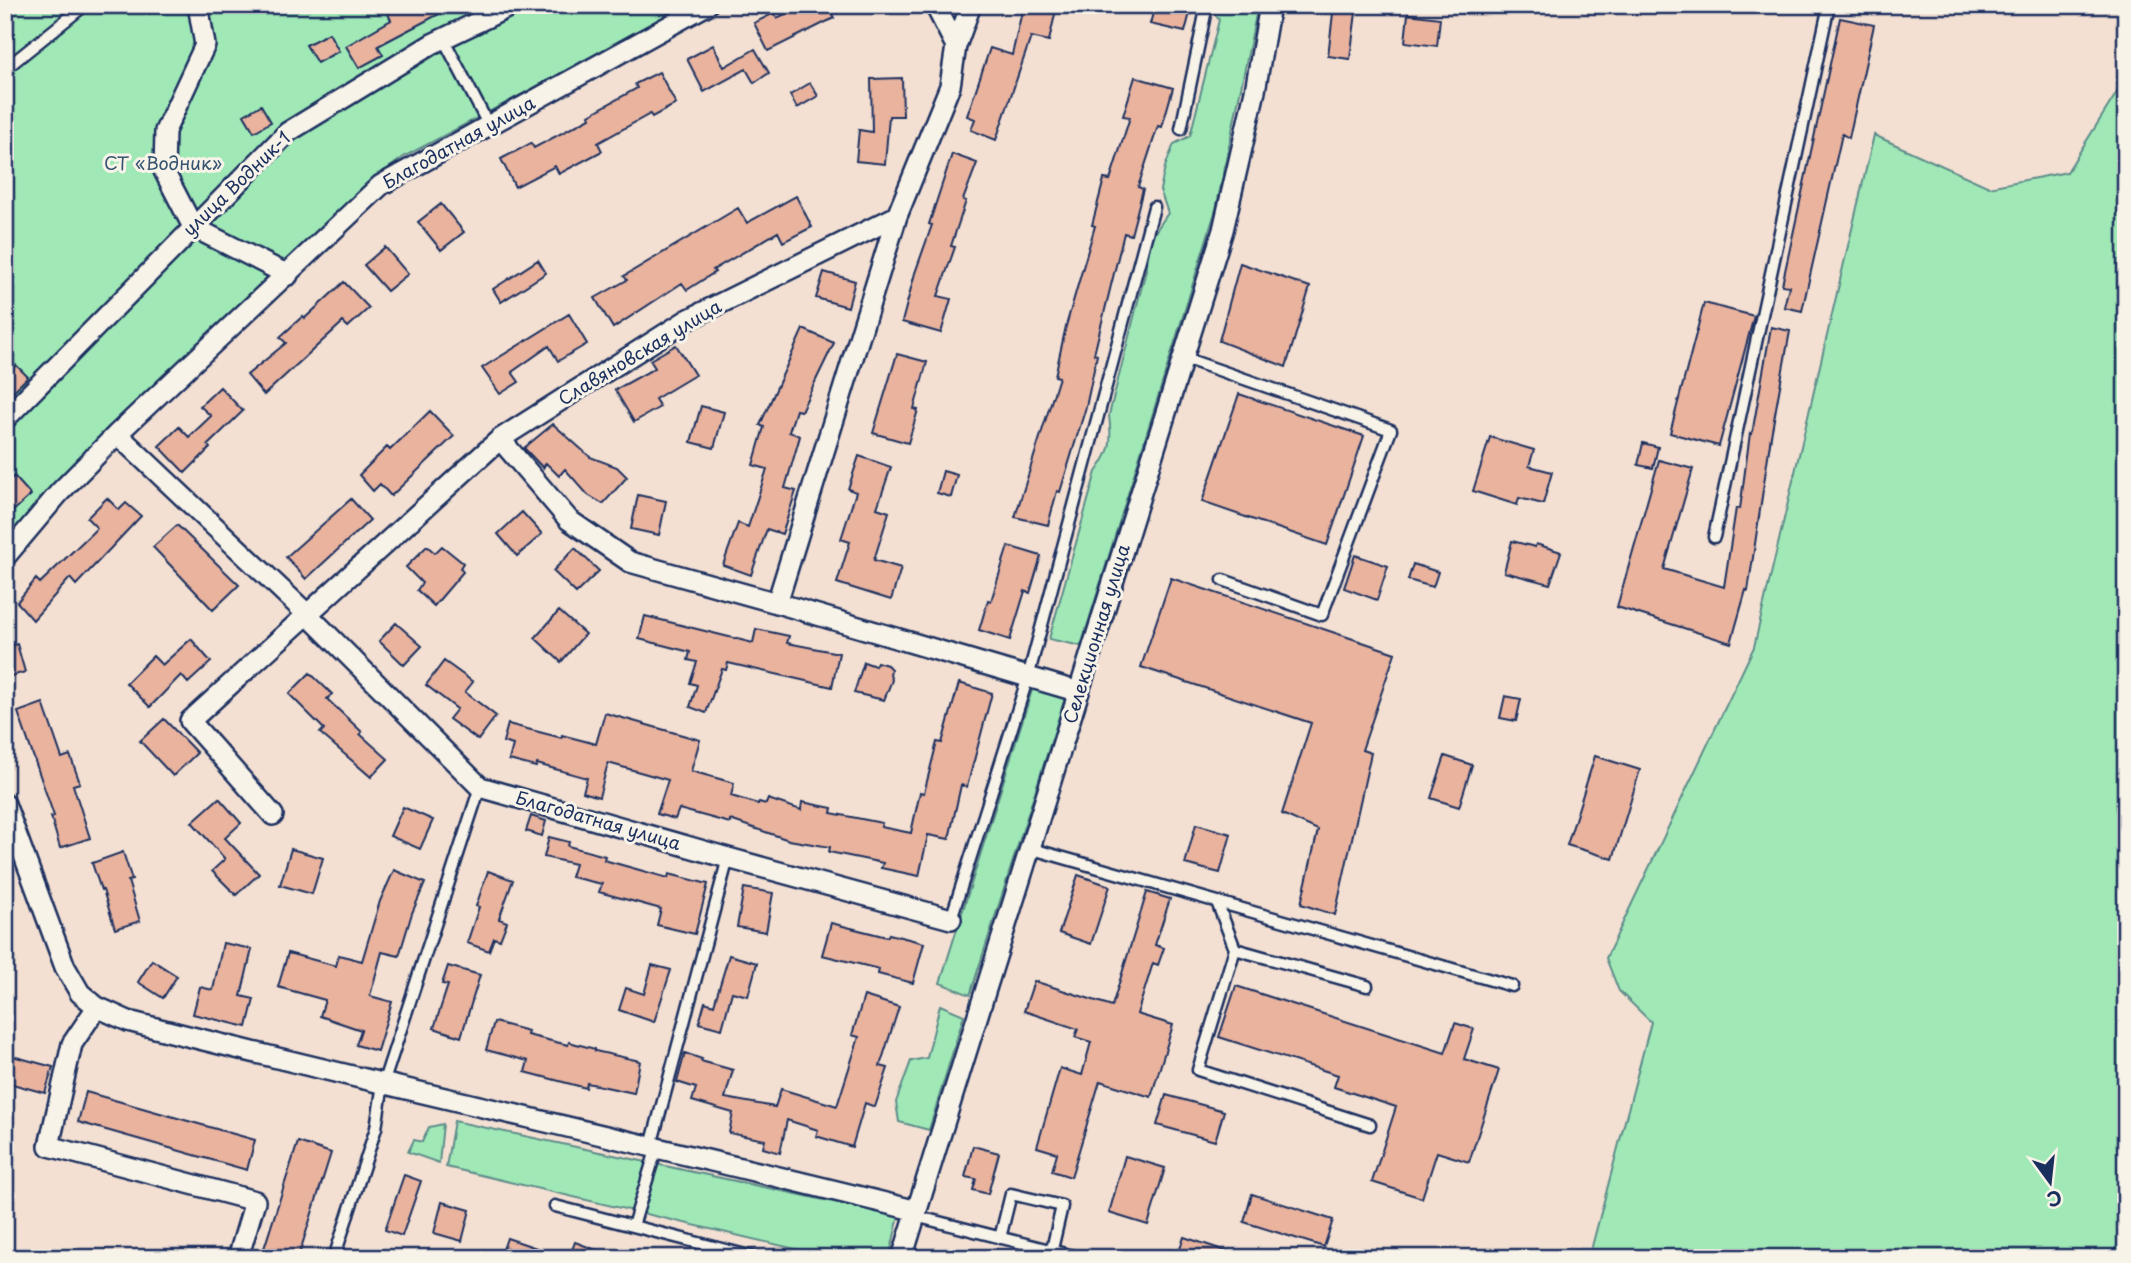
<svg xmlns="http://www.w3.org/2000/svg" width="2131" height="1263" font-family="'Playpen Sans',sans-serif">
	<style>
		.green { fill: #a0e9b7; stroke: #5e8c8a; stroke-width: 2 }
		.building { fill: #e9b39e; stroke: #1b2f5e; stroke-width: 2 }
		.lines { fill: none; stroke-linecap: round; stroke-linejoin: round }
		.service-casing { stroke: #1b2f5e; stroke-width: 15 }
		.minor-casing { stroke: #1b2f5e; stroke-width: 24 }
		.service { stroke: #f7f3e8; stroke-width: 10 }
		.minor { stroke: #f7f3e8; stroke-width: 19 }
		.labels { text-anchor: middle; stroke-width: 6; stroke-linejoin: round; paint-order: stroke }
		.street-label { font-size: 18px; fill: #1b2f5e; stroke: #f7f3e8 }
		.park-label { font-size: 18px; fill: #365470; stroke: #f7f3e8 }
	</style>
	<rect width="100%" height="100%" fill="#f3e0d2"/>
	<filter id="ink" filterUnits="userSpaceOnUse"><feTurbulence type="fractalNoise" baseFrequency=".0143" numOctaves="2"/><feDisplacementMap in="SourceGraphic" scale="14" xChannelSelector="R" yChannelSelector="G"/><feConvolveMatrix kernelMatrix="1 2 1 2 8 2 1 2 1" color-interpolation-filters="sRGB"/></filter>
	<g filter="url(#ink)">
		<path class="green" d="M5,5H691L405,156L364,186L82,461L5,545Z
			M1216,5H1258L1216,209L1081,646L1049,639L1096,472C1112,450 1112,442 1109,415L1146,270L1151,238L1168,213L1160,190L1165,167L1174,144L1190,136L1219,20L1215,14Z
			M2126,78V1258H1589L1651,1022L1619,991L1606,958L1754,647L1874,135L1989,187L2067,172Z
			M1033,687L1065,698L970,995L940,983Z
			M940,1005L964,1015L929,1130L899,1122L896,1102L911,1061L927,1058Z
			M454,1121L899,1216L889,1258H834L446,1167Z
			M443,1124L439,1163L408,1152L414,1140L422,1142L429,1127Z"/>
		<path class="building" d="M399,5H456L378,46L383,55L359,68L346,46L391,20L387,12Z
			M804,5H828L834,18L768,51L754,23L774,13L777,18Z
			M1028,5H1057L1049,41L1031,37L996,140L971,130L975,119L967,116L990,48L1012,55L1023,7L1027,8Z
			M1155,5H1192L1185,32L1150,24Z
			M1334,5H1357L1350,59L1328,56Z
			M1408,14L1440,18L1437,46L1405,42Z
			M1840,18L1874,25L1849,138L1842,134L1802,311L1784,307L1789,286L1782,285Z
			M329,33L339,51L317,63L306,45Z
			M713,45L724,67L755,49L769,73L754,83L746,69L704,92L687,59Z
			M659,72L676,104L652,117L650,114L598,143L602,151L559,174L555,166L515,187L501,159L531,143L534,148L590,118L589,115L637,88L635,84Z
			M1135,77L1173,88L1162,127L1158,126L1138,187L1143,189L1131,235L1124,233L1094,354L1097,355L1086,407L1060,492L1057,491L1048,525L1015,517L1059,377L1055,376L1066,326L1095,226L1092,225L1104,179L1110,180L1130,117L1123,116Z
			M902,78L903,116H889L885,164L856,161L859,130L872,132L871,79Z
			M810,83L818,96L797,108L790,95Z
			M261,105L271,122L254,132L244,115Z
			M952,154L977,163L963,200L966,201L951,246L955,247L938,296L951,299L941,333L902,322L915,273L932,225L929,224Z
			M796,196L812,227L783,242L778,232L713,270L715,272L687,290L682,283L613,328L595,298L627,280L624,276L738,208L747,223Z
			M441,204L464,232L441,250L418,222Z
			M385,247L408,274L387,291L364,265Z
			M538,260L546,273L501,302L493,289Z
			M1240,263L1310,287L1286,367L1219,341Z
			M824,272L855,281L848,307L816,298Z
			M344,282L369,308L348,327L343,322L264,395L247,375L286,343L280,337L303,316L305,318Z
			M1704,303L1754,316L1719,446L1670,433Z
			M569,314L587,344L558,361L549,346L512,372L519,382L500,394L482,368Z
			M1771,327L1790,331L1771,436L1748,591L1746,590L1731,643L1617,607L1659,460L1693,469L1664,569L1724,587L1736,508L1740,509L1750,433L1752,434Z
			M803,329L834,343L801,411L796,410L789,432L800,436L785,488L796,491L782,534L767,529L751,575L723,565L738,523L748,527L767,469L753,465L764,427L760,425Z
			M676,345L695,375L655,399L660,407L634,422L615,390L655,368L650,360Z
			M897,354L927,362L914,409L918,410L908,443L873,433Z
			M16,365L28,377L5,399V377Z
			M220,387L243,411L208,445L210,448L185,473L159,446L179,427L189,437L211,416L200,406Z
			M1239,394L1364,436L1327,545L1202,502Z
			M701,406L724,412L714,448L691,442Z
			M430,411L454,436L391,496L380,484L373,491L359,475L387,447L390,450Z
			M553,424L590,457L617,467L627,477L603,504L588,495L565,469L559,476L546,463L543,468L524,448Z
			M1490,437L1534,450L1529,466L1552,472L1543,504L1519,498L1517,505L1473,491Z
			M1643,443L1658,447L1653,468L1638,465Z
			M859,456L891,467L877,508L889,512L874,560L901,568L891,600L837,583L850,542L841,539L856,492L848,489Z
			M943,471L957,475L951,497L937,493Z
			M14,476L31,495L12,512L5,504V484Z
			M638,495L666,501L659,535L631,529Z
			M107,498L119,510L126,503L141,516L76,585L70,578L33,620L17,602L36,579L40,583L97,528L87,518Z
			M351,499L370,520L306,579L286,557Z
			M522,512L542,534L517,556L498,534Z
			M177,525L239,585L213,610L153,547Z
			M1512,541L1535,547L1536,544L1561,552L1550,584L1504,572Z
			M427,546L435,553L442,546L463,563L460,568L463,572L434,606L417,590L422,583L406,567Z
			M1008,546L1041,556L1030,593L1025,591L1010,640L979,630L988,600L991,601Z
			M575,548L599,571L576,593L553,571Z
			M1355,555L1388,566L1377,600L1344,588Z
			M1413,564L1438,572L1433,587L1408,580Z
			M1171,578L1395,653L1362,750L1371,753L1335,915L1301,904L1318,830L1282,814L1311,723L1141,667Z
			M559,611L585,634L561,662L535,638Z
			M645,616L753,643L756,629L789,636L787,643L839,653L832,687L728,663L726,670L722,669L706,713L690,707L697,685L690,683L697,662L688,660L690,652L639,639Z
			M396,623L422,646L404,665L379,641Z
			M191,639L211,662L188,683L181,675L150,707L126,683L153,656L162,665Z
			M17,644L25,672L5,678V648Z
			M444,661L473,682L465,692L496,716L478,740L449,719L457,709L426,685Z
			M864,662L875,666L877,662L887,665L891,669L890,675L892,680L884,700L854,693Z
			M310,673L332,694L327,699L362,732L360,734L388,759L371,777L320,733L324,729L289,694Z
			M959,683L992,693L967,787L961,785L949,839L928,835L919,876L881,868L883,863L829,852L830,847L789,840L730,820V823L679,809L675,819L657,814L668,780L608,763L599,797L583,792L587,778L537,764L536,767L509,760L513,745L503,742L508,724L562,738V735L596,744L605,713L700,740L691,771L734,783L731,796L758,804L759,802L766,804L768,799L801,810L802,802L832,808L831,813L882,823L881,827L911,833L920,792L924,793L937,742L942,743Z
			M1505,696L1521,699L1516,721L1500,718Z
			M43,703L62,758L70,755L80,783L73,785L90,838L60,848L51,817L54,816L18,712Z
			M164,719L197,753L173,776L140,741Z
			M1445,756L1472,765L1459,807L1431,798Z
			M1595,756L1640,770L1613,859L1567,845Z
			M219,798L241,823L225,838L259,874L236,895L212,871L225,859L192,822Z
			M403,807L433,820L420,849L390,836Z
			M531,816L546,821L542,836L526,831Z
			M1196,824L1231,834L1220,873L1185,864Z
			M549,837L569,842L568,846L605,856L604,860L668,878L669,874L708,884L695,934L657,925L661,909L599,892L602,884L571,877L575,864L544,857Z
			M291,849L323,858L312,894L280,885Z
			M123,852L132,880L128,881L140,921L115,929L103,890H101L92,863Z
			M394,870L425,883L412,913L399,956L382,952L370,996L392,1002L377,1051L356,1045L361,1030L320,1016L325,1000L278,987L288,953L336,966L339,955L362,961L380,901Z
			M488,871L513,880L499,919L507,922L500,940L494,938L489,951L467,943L479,907L476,906Z
			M1078,875L1110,886L1091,944L1059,933Z
			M744,888L773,893L766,932L737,927Z
			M1147,892L1170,899L1155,945L1164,948L1158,965L1153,963L1137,1014L1173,1025L1151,1097L1100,1081L1071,1177L1052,1171L1057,1153L1037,1147L1060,1068L1082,1075L1091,1042L1075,1037L1078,1029L1024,1011L1034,981L1112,1006Z
			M831,923L887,937L889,934L924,943L913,983L878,974L879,969L822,955Z
			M223,943L252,949L241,996L254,999L247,1027L193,1014L200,987L213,990Z
			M729,955L757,963L748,996L732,992L722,1029L699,1023L705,1002L714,1005Z
			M152,960L177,976L163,998L138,982Z
			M652,965L671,970L654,1022L619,1010L626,988L644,994Z
			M448,966L480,975L461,1037L434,1028L448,985L442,984Z
			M1236,986L1445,1053L1455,1023L1474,1029L1464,1059L1499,1070L1469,1162L1437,1152L1422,1198L1372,1182L1396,1107L1334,1087L1338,1075L1219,1037Z
			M864,996L899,1007L880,1066L888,1068L875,1107L865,1103L852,1147L816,1136L818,1130L787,1120L780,1153L763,1148L765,1140L729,1133L733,1113L692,1101L696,1088L677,1082L685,1053L702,1059L701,1061L733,1070L725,1098L775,1107L781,1089L837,1106L859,1037L852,1035Z
			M494,1022L528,1031L527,1035L568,1045L569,1042L595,1049V1051L640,1061L634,1093L587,1083L586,1088L525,1072L528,1061L486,1050Z
			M5,1054L53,1067L45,1093L5,1082Z
			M86,1092L255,1140L247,1170L78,1122Z
			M1166,1095L1224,1111L1215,1141L1157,1125Z
			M298,1142L331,1153L298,1258H261Z
			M973,1146L999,1153L988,1194L973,1190L976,1179L965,1177Z
			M1125,1156L1165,1168L1148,1225L1109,1213Z
			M404,1175L421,1181L402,1236L385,1230Z
			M1252,1194L1333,1220L1324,1247L1244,1222Z
			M442,1202L470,1210L462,1241L434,1233Z
			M1184,1237L1238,1255V1258H1177Z
			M507,1238L557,1255L556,1258H500Z
			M575,1242L612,1256V1258H569Z"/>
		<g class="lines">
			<defs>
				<path id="service" d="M443,38L489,126
					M5,69L85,5
					M1181,129L1207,5
					M1184,358L1391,430L1322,615L1223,580
					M1714,537L1829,5
					M1029,848L1512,986
					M1217,902L1235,949L1367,986
					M951,919L1028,677L1154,207
					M1235,949L1198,1070L1370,1125
					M651,1146L728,858
					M555,1206L757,1258
					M915,1216L1081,1258
					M633,1226L657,1147
					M1000,1238L1011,1194L1062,1206L1050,1258
					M334,1258L376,1128L383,1084L480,787"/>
				<path id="minor" d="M198,5L205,45L165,131L164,171L193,227L288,275
					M956,46L971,5
					M5,419L288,132L432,44L513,5
					M117,434L308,615L480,787L728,858L951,919
					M500,439L569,520L630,562L777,603L1079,692
					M5,557L59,493L117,434L381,185L707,5
					M777,603L897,216L950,86L956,46L935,5
					M5,804L65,967L80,993L97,1007L128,1021C390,1088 655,1145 917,1211
					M273,815L190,721L500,439L687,320L897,216
					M97,1007L72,1044L49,1146L255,1201L238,1258
					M902,1258L1223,230L1255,91L1270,5"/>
			</defs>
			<use href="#service" class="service-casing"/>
			<use href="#minor" class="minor-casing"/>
			<use href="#service" class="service"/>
			<use href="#minor" class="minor"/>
		</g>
	</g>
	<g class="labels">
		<g class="street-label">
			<text transform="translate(459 143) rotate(-29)" y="6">Благодатная улица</text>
			<text transform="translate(237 184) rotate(-44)" y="6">улица Водник-1</text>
			<text transform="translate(640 353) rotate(-31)" y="6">Славяновская улица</text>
			<text transform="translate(1097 634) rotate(-73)" y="6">Селекционная улица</text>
			<text transform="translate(598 821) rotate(16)" y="6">Благодатная улица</text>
		</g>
		<g class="park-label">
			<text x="163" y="170">СТ «Водник»</text>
		</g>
	</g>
	<rect width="2131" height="1263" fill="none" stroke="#f7f3e8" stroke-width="28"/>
	<rect x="14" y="14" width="2103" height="1235" fill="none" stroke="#1b2f5e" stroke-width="2.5" filter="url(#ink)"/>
	<g transform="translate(2050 1182) rotate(165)" stroke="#f7f3e8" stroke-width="5" paint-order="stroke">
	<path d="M0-5L12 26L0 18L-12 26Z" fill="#1b2f5e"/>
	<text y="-10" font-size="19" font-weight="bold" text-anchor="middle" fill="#1b2f5e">С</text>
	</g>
</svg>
